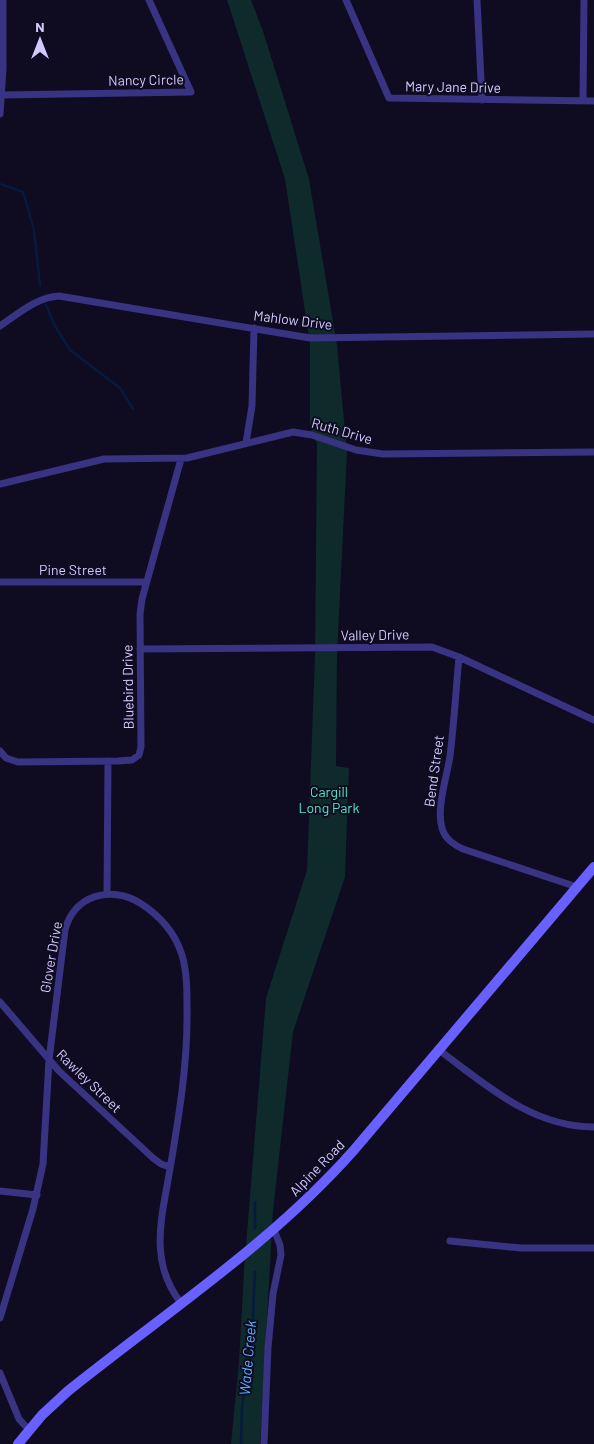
<svg xmlns="http://www.w3.org/2000/svg" width="594" height="1444" font-family="Barlow,sans-serif">
	<style>
		.green { fill: #0e2a2a }
		.lines { fill: none; stroke-linecap: round; stroke-linejoin: round }
		.stream { stroke: #06193e; stroke-width: 2.5 }
		.street { stroke: #383382; stroke-width: 7 }
		.secondary { stroke: #6861ff; stroke-width: 10 }
		.labels { text-anchor: middle; stroke-width: 4; stroke-linejoin: round; paint-order: stroke }
		.street-label { font-size: 14px; fill: #d1caff; stroke: #0f0b20 }
		.park-label { font-size: 14px; fill: #50e5c3; stroke: #0f0b20 }
		.water-label { font-size: 15px; font-style: italic; fill: #58afff; stroke: #0f0b20 }
	</style>
	<rect width="100%" height="100%" fill="#0f0b20"/>
	<path class="green" d="M227,0H251L263,31L309,179L337,345L347,452L337,655L336,766L349,768L345,877L293,1032L273,1211L260,1444H231L239,1362L244,1270L266,998L307,870L315,654L317,444L310,427V344L285,179Z"/>
	<g class="lines">
		<path class="stream" d="M0,184L23,192L34,230L40,285
			M46,305L55,326L70,350L120,388L133,409
			M255,1202V1229
			M241,1444L242,1406L251,1356L255,1272"/>
		<path class="street" d="M346,0L389,98L594,101
			M477,0L482,100
			M2,95L191,92L149,0
			M583,100L584,0
			M0,114L3,69V0
			M0,326C18,314 37,297 59,296L310,338L594,334
			M246,443L252,406L254,328
			M0,484L104,459L187,458L293,432L312,435L356,450L383,454L594,452
			M0,582H146
			M140,649L432,647L459,657L594,720
			M459,657C456,690 454,723 450,756C447,777 436,808 442,828C445,839 453,844 463,849L577,887
			M0,751L6,758L18,762L118,761L132,760L139,755L141,747L140,614L142,599L181,459
			M107,894L108,761
			M0,1002L59,1071L153,1158L161,1164L170,1167
			M439,1050C486,1085 532,1127 594,1127
			M0,1191L37,1195
			M450,1241L521,1248H594
			M0,1318L33,1209L43,1164L49,1060L65,930C74,895 111,885 140,903C159,915 175,933 182,955C187,972 187,990 187,1008C188,1062 179,1116 170,1169C162,1217 148,1261 181,1303
			M0,1373L19,1419L29,1430
			M264,1444L268,1348L273,1294L281,1255L280,1245L274,1230"/>
		<path class="secondary" d="M18,1444L42,1415L68,1391C165,1313 271,1244 354,1150L594,867"/>
	</g>
	<g class="labels">
		<g class="street-label">
			<text transform="translate(146 80) rotate(-1)" y="5">Nancy Circle</text>
			<text transform="translate(453 87) rotate(1)" y="5">Mary Jane Drive</text>
			<text transform="translate(293 320) rotate(7)" y="5">Mahlow Drive</text>
			<text transform="translate(342 431) rotate(16)" y="5">Ruth Drive</text>
			<text x="73" y="575">Pine Street</text>
			<text transform="translate(375 635) rotate(-1)" y="5">Valley Drive</text>
			<text transform="translate(128 687) rotate(-91)" y="5">Bluebird Drive</text>
			<text transform="translate(434 771) rotate(-82)" y="5">Bend Street</text>
			<text transform="translate(51 957) rotate(-80)" y="5">Glover Drive</text>
			<text transform="translate(89 1081) rotate(44)" y="5">Rawley Street</text>
			<text transform="translate(317 1168) rotate(-46)" y="5">Alpine Road</text>
		</g>
		<g class="park-label">
			<text x="329" y="797">Cargill<tspan x="329" dy="16">Long Park</tspan></text>
		</g>
		<g class="water-label">
			<text transform="translate(248 1358) rotate(-85)" y="5">Wade Creek</text>
		</g>
	</g>
	<g transform="translate(40 40)" stroke="#0f0b20" stroke-width="4" paint-order="stroke">
	<path d="M0-4L9 19L0 12L-9 19Z" fill="#d1caff"/>
	<text y="-8" font-size="14" font-weight="bold" text-anchor="middle" fill="#d1caff">N</text>
	</g>
</svg>
